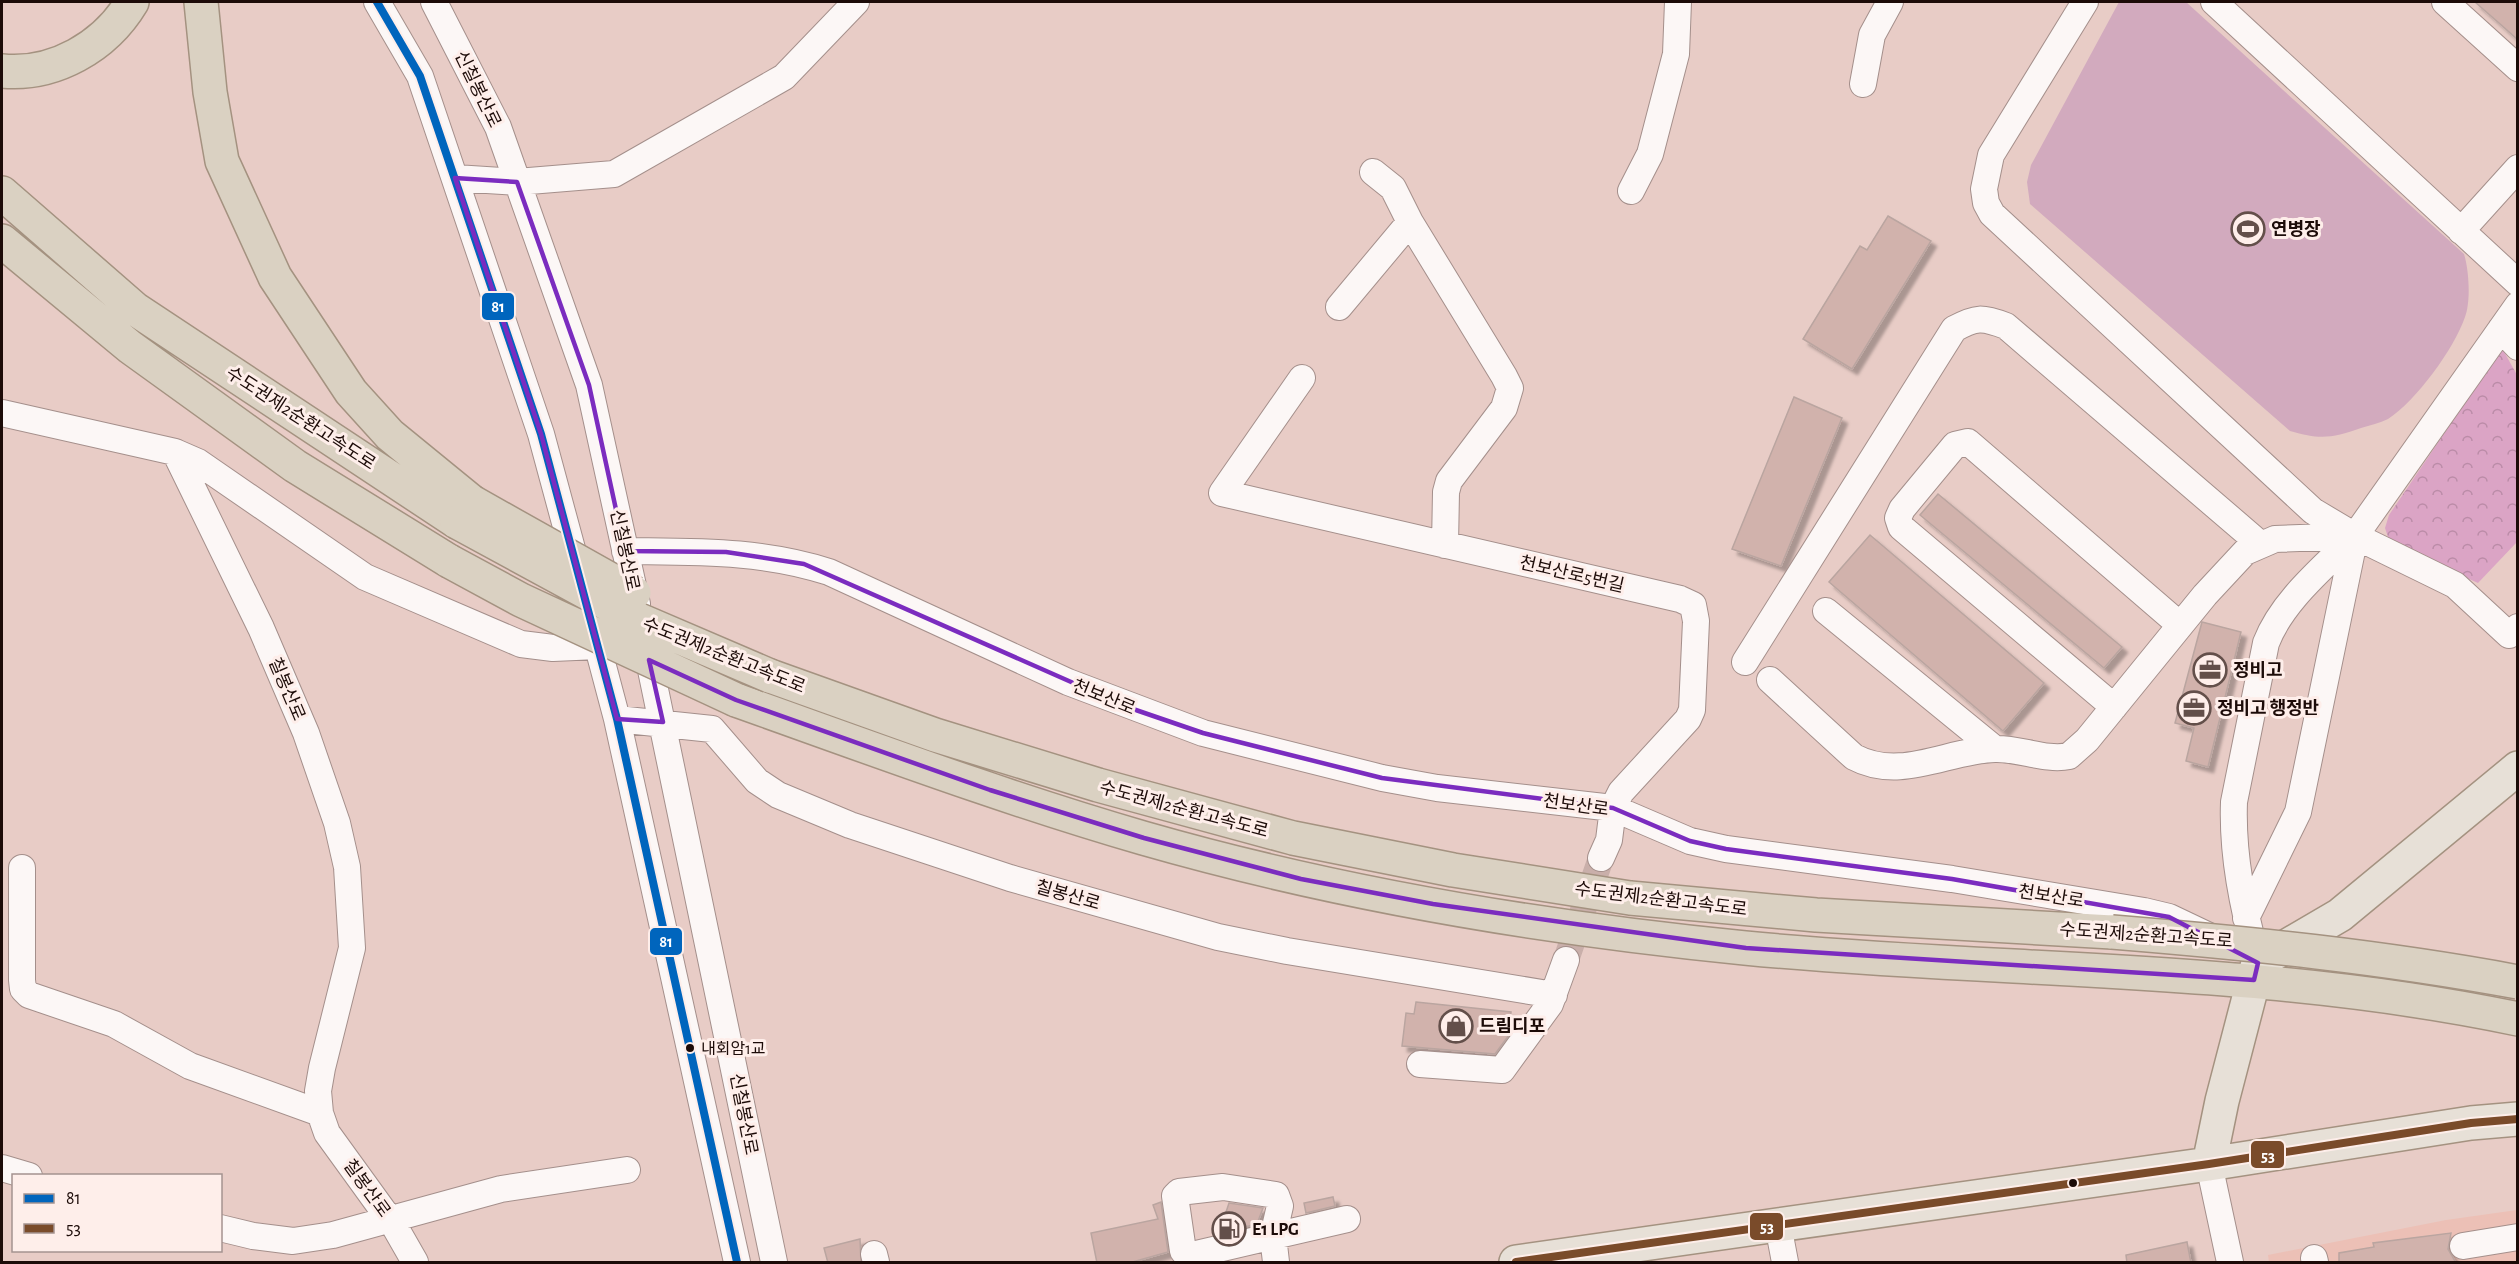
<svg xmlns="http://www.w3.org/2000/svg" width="2519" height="1264" font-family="'Alegreya Sans','Noto Sans KR',sans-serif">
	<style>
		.built { fill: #ecc0b6 }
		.green { fill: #d2aabe }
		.forest { fill: url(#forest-crowns) }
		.building { fill: #d1b2ac; stroke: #baa5a0; stroke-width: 1.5; filter: url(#shadow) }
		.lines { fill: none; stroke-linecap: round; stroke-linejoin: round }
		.minor-tunnel { stroke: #c9afaa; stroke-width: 26; stroke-dasharray: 26 13; stroke-linecap: butt }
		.minor-casing { stroke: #a48f8b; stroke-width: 28 }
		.major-casing { stroke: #a49280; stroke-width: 36 }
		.highway-casing { stroke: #a49280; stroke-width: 36 }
		.minor { stroke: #fcf7f6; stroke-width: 26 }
		.major { stroke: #e7e0d7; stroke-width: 33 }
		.highway { stroke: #dad1c2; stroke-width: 33 }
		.highway-bridge-casing { stroke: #a49280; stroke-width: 36; stroke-linecap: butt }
		.highway-bridge { stroke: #dad1c2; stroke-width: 33 }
		.bus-1-casing { stroke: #feeeea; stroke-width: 12 }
		.bus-2-casing { stroke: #feeeea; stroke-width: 12 }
		.bus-1 { stroke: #0065bd; stroke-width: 8 }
		.bus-2 { stroke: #7a4b2a; stroke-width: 8 }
		.marked { fill: none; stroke: #7b2cbf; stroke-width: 4.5; stroke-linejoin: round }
		.bus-dot { fill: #1c0b08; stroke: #feeeea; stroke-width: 2 }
		.labels { text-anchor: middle; stroke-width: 6; stroke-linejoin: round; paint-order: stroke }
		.bus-label { font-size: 16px; fill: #1c0b08; stroke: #feeeea; text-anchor: start }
		.street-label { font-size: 18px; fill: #1c0b08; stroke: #feeeea }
		.poi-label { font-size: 18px; font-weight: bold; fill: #1c0b08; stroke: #feeeea; text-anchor: start }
		.line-badge { stroke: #feeeea; stroke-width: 2 }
		.badge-label { font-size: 16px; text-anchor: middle; font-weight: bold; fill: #fff }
	</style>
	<defs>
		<pattern id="forest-crowns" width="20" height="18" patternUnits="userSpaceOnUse" patternTransform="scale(1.5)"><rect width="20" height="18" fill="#dba4c5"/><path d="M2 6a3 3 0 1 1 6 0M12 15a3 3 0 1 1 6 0" fill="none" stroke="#bb8ca8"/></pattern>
		<filter id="shadow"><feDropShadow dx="5.5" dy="5.5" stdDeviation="1.5" flood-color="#0004"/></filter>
	</defs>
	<rect width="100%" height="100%" fill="#e8ccc6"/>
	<path class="built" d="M2517,1210V1262H2269L2268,1255L2446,1220Z"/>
	<path class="green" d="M2119,2H2186L2464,254C2469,270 2471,301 2465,317C2454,349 2416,401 2388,419C2380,423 2370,425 2361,428C2333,438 2320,440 2290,431L2030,204L2027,182L2031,165Z"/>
	<path class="forest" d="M2502,348L2517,375V542L2478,583L2390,543L2385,528L2389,515Z"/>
	<path class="building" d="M2475,2H2517V39L2499,23Z
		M1888,216L1931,241L1852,369L1803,339L1860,246L1867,250Z
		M1794,397L1842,418L1781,566L1732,549Z
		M1938,494L2122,647L2104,668L1920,515Z
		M1870,535L2044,683L2003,731L1829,582Z
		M2202,622L2241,632L2208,767L2186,761L2194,728L2175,723Z
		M1416,1002L1511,1012L1509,1035L1495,1054L1402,1046L1406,1013L1414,1014Z
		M1333,1197L1335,1206L1306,1213L1304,1203Z
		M1161,1202L1168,1252L1129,1263H1097L1091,1233L1158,1219L1153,1205Z
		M1229,1203L1263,1208L1257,1224L1236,1229L1222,1224Z
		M2451,1233L2448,1249L2456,1263H2339V1253L2374,1247L2373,1243Z
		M860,1239L861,1263H828L824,1248Z
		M2187,1242L2191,1263H2127L2126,1255Z"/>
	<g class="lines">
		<path class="minor-tunnel" d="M1566,960L1601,858"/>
		<defs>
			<path id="minor" d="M377,2L420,76L541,434L578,571
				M434,2L498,127L589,385L637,604
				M2085,2L1991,155L1984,189L1986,203L1992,214L2313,511L2355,536L2455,585L2509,635L2518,627
				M2214,2L2518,283
				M2445,2L2518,68
				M1863,84L1872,35L1890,2
				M1373,172L1393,188L1410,222
				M455,178L517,182L614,174L784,77L856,2
				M1631,191L1650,154L1676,54L1678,2
				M2461,231L2518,168
				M1339,307L1410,222L1504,376L1510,388L1504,408L1449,481L1446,492L1445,545
				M2501,329L2518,347
				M1302,378L1222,493L1680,599L1693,605L1696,621L1692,710L1688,719L1621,792L1613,808L1609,840L1601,858
				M2,413L175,452L261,628L306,733L337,823L347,867L352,948L322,1068L318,1091L320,1113L327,1133L395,1227L415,1262
				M175,452L198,462L365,577L521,644L553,648L598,646
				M2355,536L2518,305
				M625,551C695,552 762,550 829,572L1068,682L1203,733L1382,778L1437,788L1613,808L1690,841L1726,849L1952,879L2144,911L2169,917L2211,937
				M1826,611L1995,749
				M591,621L617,719L737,1262
				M646,646L774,1262
				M1745,662L1954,329C1976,317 1982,317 2006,326L2260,544
				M1770,680L1854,757C1901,782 1948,750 1995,749C2019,748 2046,761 2069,756L2087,740L2205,595L2245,552L2275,539L2355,536
				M2114,707L1901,527L1898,518L1902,509L1955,445L1968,442L2180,625
				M617,719L712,729L757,781L778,795L850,825L1010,878L1218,937L1287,951L1554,995
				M22,868V980L23,989L29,995L114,1024L190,1066L320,1113
				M2246,918L2298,812L2355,536C2324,567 2282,601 2266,643L2234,802C2232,855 2243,908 2257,959
				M1420,1064L1502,1070L1550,1004L1566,960
				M2209,1164L2230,1262
				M2,1168L29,1176
				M1778,1225L1785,1262
				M220,1228L253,1236L293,1241L333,1235L501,1189L627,1170
				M2463,1246L2518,1237
				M874,1254L876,1262
				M2314,1258L2315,1262
				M1276,1262L1273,1236L1280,1206L1276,1195L1223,1187L1179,1192L1175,1196L1183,1251L1188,1256L1347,1219"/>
			<path id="major" d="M2209,1164L2222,1101L2258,963L2340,915L2518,768
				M1516,1262L2209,1164L2471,1123L2518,1119"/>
			<path id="highway" d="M201,2L210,92L222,161L275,277L351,392L390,435L472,502
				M2,71C54,76 105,47 132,2
				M2,193L135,309L457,522
				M2,241L130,347L295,466L449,561
				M770,676L935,735L1098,785L1293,838L1453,870L1630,898L1816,915L2112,932
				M736,700C871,748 1005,798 1143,838C1338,894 1542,928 1745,948C2003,973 2261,965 2518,1019"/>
		</defs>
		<use href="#minor" class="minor-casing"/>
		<use href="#major" class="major-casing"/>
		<use href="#highway" class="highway-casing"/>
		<use href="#minor" class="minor"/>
		<use href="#major" class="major"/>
		<use href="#highway" class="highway"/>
		<defs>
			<path id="highway-bridge" d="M472,502L634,593
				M457,522L630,616L770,676
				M449,561L521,600L736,700
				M2112,932C2248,943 2383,957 2518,982"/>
		</defs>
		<use href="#highway-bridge" class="highway-bridge-casing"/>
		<use href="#highway-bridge" class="highway-bridge"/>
		<defs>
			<path id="bus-1" d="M377,2L420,76L541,434L617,719L737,1262"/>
			<path id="bus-2" d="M1516,1262L2209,1164L2471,1123L2518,1119"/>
		</defs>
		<use href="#bus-1" class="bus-1-casing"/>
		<use href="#bus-2" class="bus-2-casing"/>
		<use href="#bus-1" class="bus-1"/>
		<use href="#bus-2" class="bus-2"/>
	</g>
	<path class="marked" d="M455,178L517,182L589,385L625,551L726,552L804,564L1130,708L1203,733L1382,778L1613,808L1690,841L1726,849L1952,879L2169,917L2258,963L2254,980L1746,948L1433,904L1301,879L1144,838L990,790L736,700L649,660L663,722L617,719L541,434Z"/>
	<defs>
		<symbol id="stadium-ring" viewBox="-11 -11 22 22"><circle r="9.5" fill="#feeeea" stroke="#634f4a" stroke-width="1.5"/><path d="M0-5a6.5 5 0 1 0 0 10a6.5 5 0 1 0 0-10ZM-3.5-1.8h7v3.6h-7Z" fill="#634f4a"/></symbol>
		<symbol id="office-ring" viewBox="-11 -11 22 22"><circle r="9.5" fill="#feeeea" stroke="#634f4a" stroke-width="1.5"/><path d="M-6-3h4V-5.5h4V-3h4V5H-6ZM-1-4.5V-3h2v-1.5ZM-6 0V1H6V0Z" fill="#634f4a"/></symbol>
		<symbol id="shop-ring" viewBox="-11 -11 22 22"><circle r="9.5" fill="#feeeea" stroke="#634f4a" stroke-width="1.5"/><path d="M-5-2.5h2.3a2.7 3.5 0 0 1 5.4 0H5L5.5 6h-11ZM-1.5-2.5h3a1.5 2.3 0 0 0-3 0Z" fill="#634f4a"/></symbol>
		<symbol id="fuel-ring" viewBox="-11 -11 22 22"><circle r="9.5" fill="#feeeea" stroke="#634f4a" stroke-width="1.5"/><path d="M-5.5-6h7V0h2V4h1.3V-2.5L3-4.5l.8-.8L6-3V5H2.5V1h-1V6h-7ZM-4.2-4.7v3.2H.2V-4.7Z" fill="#634f4a"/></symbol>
	</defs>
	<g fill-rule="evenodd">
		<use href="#stadium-ring" x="2229" y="210" width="38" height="38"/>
		<use href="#office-ring" x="2191" y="651" width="38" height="38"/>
		<use href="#office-ring" x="2175" y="689" width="38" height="38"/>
		<use href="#shop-ring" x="1437" y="1007" width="38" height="38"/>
		<use href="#fuel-ring" x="1210" y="1210" width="38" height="38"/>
	</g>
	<g class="bus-dot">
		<circle cx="690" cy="1048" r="5"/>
		<circle cx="2073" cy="1183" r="5"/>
	</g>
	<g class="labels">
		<g class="bus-label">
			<text x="701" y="1054">내회암1교</text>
		</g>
		<g class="street-label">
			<text transform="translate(478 89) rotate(64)" y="6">신칠봉산로</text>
			<text transform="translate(301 418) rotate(33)" y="6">수도권제2순환고속도로</text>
			<text transform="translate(625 550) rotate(78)" y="6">신칠봉산로</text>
			<text transform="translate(1572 574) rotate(13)" y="6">천보산로5번길</text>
			<text transform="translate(724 655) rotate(22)" y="6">수도권제2순환고속도로</text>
			<text transform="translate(287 689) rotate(67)" y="6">칠봉산로</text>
			<text transform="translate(1104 697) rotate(22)" y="6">천보산로</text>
			<text transform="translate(1576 805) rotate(8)" y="6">천보산로</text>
			<text transform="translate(1184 809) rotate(15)" y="6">수도권제2순환고속도로</text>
			<text transform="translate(1068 895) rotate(16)" y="6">칠봉산로</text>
			<text transform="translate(2051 896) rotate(9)" y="6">천보산로</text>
			<text transform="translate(1661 899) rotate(7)" y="6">수도권제2순환고속도로</text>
			<text transform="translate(2146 935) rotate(4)" y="6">수도권제2순환고속도로</text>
			<text transform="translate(744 1114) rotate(79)" y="6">신칠봉산로</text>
			<text transform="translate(367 1188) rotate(54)" y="6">칠봉산로</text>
		</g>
		<g class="poi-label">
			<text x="2271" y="235">연병장</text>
			<text x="2233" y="676">정비고</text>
			<text x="2217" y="714">정비고 행정반</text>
			<text x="1479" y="1032">드림디포</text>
			<text x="1252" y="1235">E1 LPG</text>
		</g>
	</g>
	<g class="line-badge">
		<rect x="481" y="292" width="34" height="29" rx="6" fill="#0065bd"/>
		<rect x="649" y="927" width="34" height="29" rx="6" fill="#0065bd"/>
		<rect x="2250" y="1140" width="35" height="29" rx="6" fill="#7a4b2a"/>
		<rect x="1749" y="1212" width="35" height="29" rx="6" fill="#7a4b2a"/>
	</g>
	<g class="badge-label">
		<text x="498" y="312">81</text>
		<text x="666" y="947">81</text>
		<text x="2268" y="1161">53</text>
		<text x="1767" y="1232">53</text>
	</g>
	<rect width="2519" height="1264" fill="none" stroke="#1c0b08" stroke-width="6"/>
	<rect x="12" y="1174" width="210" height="78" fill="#feeeea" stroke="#a49390" stroke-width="1.5"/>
	<rect x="24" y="1194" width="30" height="9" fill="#0065bd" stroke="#a49390" stroke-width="1.5"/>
	<text x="66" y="1204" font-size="18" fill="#1c0b08">81</text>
	<rect x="24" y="1224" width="30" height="9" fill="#7a4b2a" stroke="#a49390" stroke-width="1.5"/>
	<text x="66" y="1234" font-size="18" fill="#1c0b08">53</text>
</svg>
